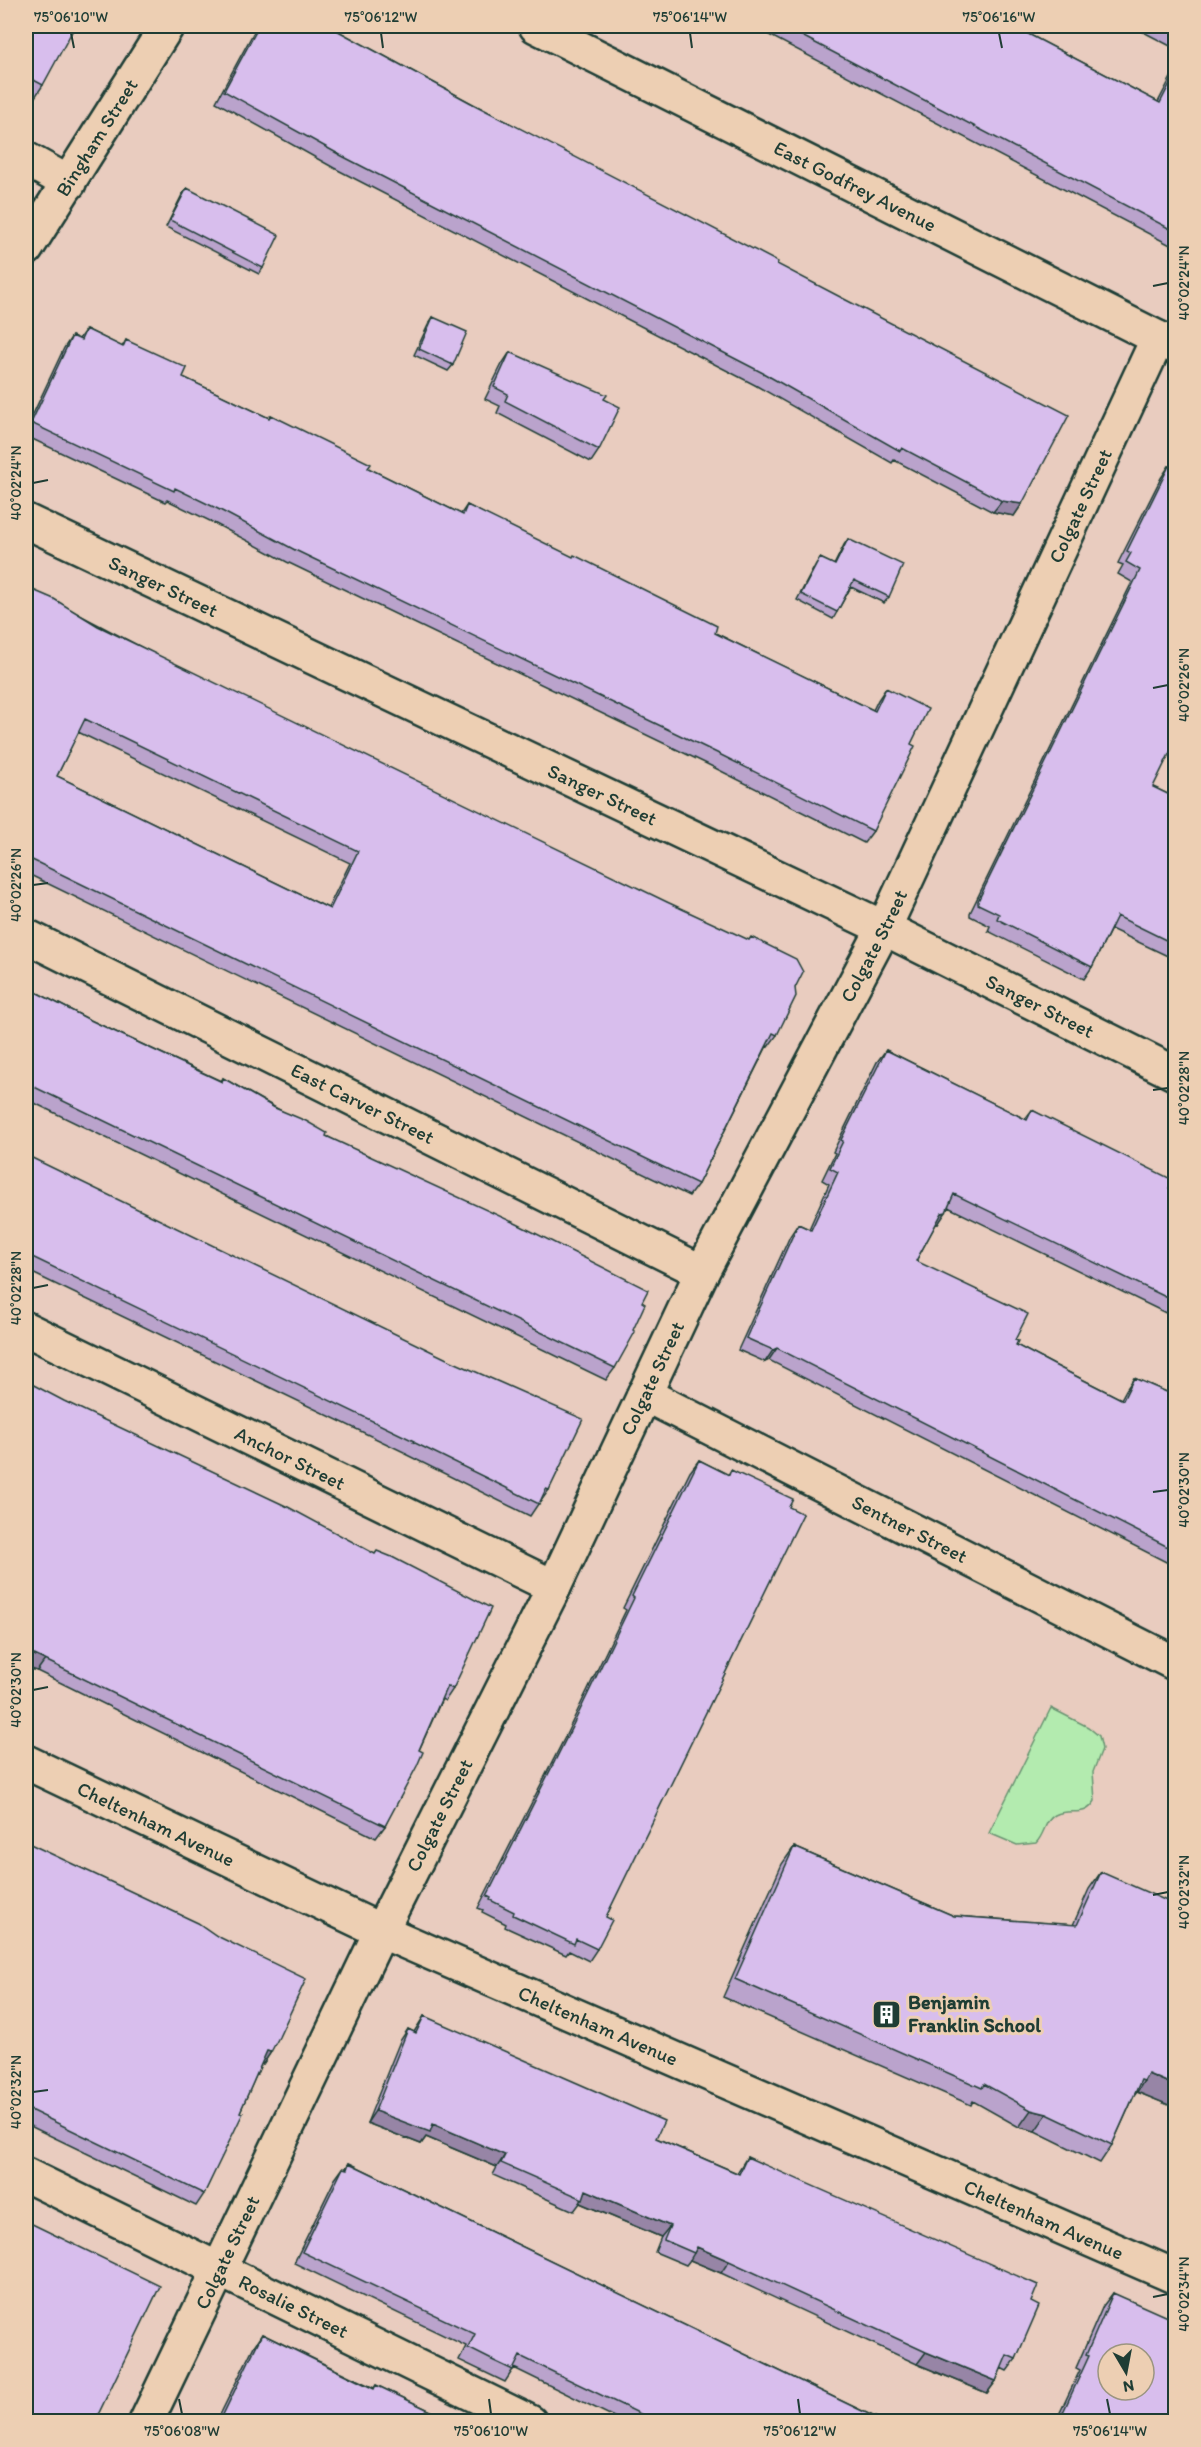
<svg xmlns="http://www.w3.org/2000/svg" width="1201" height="2447" font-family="Itim,sans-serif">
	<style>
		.green { fill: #b3ebaf; stroke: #699472; stroke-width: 1.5 }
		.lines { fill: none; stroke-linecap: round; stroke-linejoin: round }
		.minor-casing { stroke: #1f3d34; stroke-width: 38 }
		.tertiary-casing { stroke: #1f3d34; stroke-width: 38 }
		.minor { stroke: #edcfb3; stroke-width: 33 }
		.tertiary { stroke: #edcfb3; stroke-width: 33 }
		.wall { fill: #baa3cc; stroke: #1f3d34; stroke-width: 1.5; fill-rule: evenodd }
		.shaded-wall { fill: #9785a6; stroke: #1f3d34; stroke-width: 1.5 }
		.building { fill: #d8beed; stroke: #1f3d34; stroke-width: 1.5; fill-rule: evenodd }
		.ticks { fill: none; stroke: #1f3d34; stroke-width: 2 }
		.labels { text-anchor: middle; stroke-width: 6; stroke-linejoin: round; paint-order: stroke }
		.street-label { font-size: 20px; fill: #1f3d34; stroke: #edcfb3 }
		.poi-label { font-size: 20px; font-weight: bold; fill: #1f3d34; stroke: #edcfb3; text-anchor: start }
		.neatline { fill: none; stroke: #1f3d34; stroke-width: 2 }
		.ticks-label { font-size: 15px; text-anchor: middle; fill: #1f3d34 }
	</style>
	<rect width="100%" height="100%" fill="#e9ccbf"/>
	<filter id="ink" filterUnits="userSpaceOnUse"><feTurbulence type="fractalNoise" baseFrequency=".0167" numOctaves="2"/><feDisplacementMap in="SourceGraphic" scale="12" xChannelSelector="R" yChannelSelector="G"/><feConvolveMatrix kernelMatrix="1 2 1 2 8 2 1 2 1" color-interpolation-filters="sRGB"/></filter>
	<g filter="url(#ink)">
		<path class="green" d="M1051,1708L1088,1727L1099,1736L1102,1749L1093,1772L1095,1801C1084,1819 1071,1807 1055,1815C1044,1821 1045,1834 1036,1843L1017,1845L989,1833Z"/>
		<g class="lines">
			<defs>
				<g id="minor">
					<path d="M26,159L69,183"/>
					<path id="s1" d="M26,249L167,26"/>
					<path id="s2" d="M26,521L884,928L1176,1074"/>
					<path id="s3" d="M26,936L702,1272"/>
					<path id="s4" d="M26,1329L554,1587"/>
					<path id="s5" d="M644,1394L1176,1664"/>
					<path id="s6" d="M26,1762L381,1931L1176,2277"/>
					<path id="s7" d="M26,2175L530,2422"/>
					<path id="s8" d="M146,2422L381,1931L554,1587L702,1272L884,928L1158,338"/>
				</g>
				<g id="tertiary">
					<path id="s9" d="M536,26L1176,347"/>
				</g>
			</defs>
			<use href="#minor" class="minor-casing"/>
			<use href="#tertiary" class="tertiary-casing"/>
			<use href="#minor" class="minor"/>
			<use href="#tertiary" class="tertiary"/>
		</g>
		<path class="wall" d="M26,26L43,85L35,97L26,92Z
			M257,26H329L473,104L777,264L1022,504L1014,516L993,512L894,460L892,463L755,385L334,168L216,102Z
			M752,26H1013L1158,102L1176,68V248Z
			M1132,26H1176V49Z
			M187,188L263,268L259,274L166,227L182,195Z
			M433,317L453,365L448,371L414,355L429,323Z
			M86,329L122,347L126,340L183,377L269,418L271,415L368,468L461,514L467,505L715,633L873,710L878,700L886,688L911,744L873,831L864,843L709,765L287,562L210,521L167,500L165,502L26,436V429L64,348L72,336L79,339Z
			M510,352L604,400L599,450L591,462L497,413L500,406L485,399L502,364Z
			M1169,466L1174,468L1176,466L1153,787L1176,798V960L1111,929L1092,967L1084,979L988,931L990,926L970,916V913L1132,582L1118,574L1123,565L1118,563L1161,478Z
			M848,539L889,597L884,603L851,587L837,612L833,619L797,600L816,564L820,558L834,565L844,545Z
			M26,587L795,988L777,1035L768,1047L767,1046L698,1184L689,1196L26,873ZM78,732L350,863L328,908L57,776Z
			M26,987L88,1019L221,1081L223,1078L326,1136L642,1302L615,1368L606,1380L26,1099Z
			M886,1050L1025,1119L1032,1110L1176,1191V1318L948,1207L938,1224H936L916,1261L1015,1340L1016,1345L1056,1366L1121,1399L1126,1390L1134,1378L1176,1396V1567L769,1360L765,1362L738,1350L790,1236L798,1224L809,1229L829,1184L822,1180L835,1153L833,1152L877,1062Z
			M26,1155L541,1501H540L530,1516L405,1454L406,1453L26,1270Z
			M26,1381L453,1689L445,1701L442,1699L385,1826L376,1838L37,1671L26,1667Z
			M699,1460L728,1475L731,1470L789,1507L606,1917L597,1949L589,1961L569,1951L566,1955L505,1927L506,1924L482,1912L483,1910L478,1908L564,1739L626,1610L623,1608L690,1472Z
			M26,1842L271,2052L263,2064H261L204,2194L196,2206L26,2124Z
			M794,1847L954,1916L1073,1925L1089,1889L1101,1872L1176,2108L1137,2092L1134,2096L1112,2145L1100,2163L1035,2131L1019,2127L973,2101L971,2105L723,1997L782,1864Z
			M424,2016L656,2138L737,2173L747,2157L1031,2302L1016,2359L1007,2371L1001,2368L996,2381L987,2393L917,2364L721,2273L690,2260L686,2265L655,2252L661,2237L580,2203L574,2211L493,2175L497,2167L426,2137L421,2144L367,2123L400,2041L408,2029L414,2032Z
			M349,2163L883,2421H622L514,2368L505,2382L459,2360L466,2346L294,2263L335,2179L343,2168L345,2169Z
			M1113,2293L1176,2421H1056L1080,2370L1076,2368L1103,2306Z
			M262,2334L374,2388L376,2385L452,2421H217L254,2346Z"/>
		<path class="shaded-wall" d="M1002,501L1022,504L1014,516L993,512Z
			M946,1212L938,1224H933L942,1213Z
			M777,1348L769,1360L765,1362L773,1350Z
			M546,1489L549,1490L541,1501H538Z
			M26,1651L45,1660L37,1671L26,1667Z
			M267,2051L271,2052L263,2064L259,2062Z
			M1148,2074L1176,2086V2108L1137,2092Z
			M1031,2110L1047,2114L1035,2131L1019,2127Z
			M375,2111L433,2124L505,2155L497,2167L426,2137L421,2144L367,2123Z
			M586,2190L670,2226L661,2237L580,2203Z
			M697,2247L729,2261L721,2273L690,2260L694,2253Z
			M926,2352L996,2381L987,2393L917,2364Z"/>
		<path class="building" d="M26,26H75L43,85L26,76Z
			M259,26H329L473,104L778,262L777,264L846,300L1069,415L1022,504L1002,501L902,448L900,451L763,373L342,156L224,91Z
			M783,26H1013L1160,103L1176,72V232Z
			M1163,26H1176V32Z
			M187,188L279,235L263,268L170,220Z
			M433,317L467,332L453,365L419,349Z
			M86,329L123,347L126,340L187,368L183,377L269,418L271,415L371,464L368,468L463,515L467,505L573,557L574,555L717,626L715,633L875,711L886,688L928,709L911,744L915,746L873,831L717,753L295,550L218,509L175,488L174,491L31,423L72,336L81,340Z
			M510,352L607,395L604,399L620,407L599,450L505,401L508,394L494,387Z
			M1169,466L1174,468L1176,466V740L1153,787L1176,798V945L1117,916L1092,967L997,919L999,914L978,904V901L1140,570L1126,562L1131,553L1127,551Z
			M848,539L903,565L889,597L854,580L837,612L801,594L820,558L835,565Z
			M26,587L54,599L98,626L667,902L749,940L751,937L796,959L803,972L795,988L796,996L777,1035L773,1033L698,1184L26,857ZM85,719L358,851L330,909L57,776Z
			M26,987L88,1019L222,1082L223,1078L275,1108L306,1121L327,1133L326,1136L517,1224L648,1290L642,1302L645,1304L633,1330L635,1332L615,1368L26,1083Z
			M886,1050L1027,1120L1032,1110L1173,1180L1169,1188L1176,1191V1302L954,1194L946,1212L942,1213L916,1261L1028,1314L1015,1340L1018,1341L1016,1345L1056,1366L1123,1400L1134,1378L1176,1396V1551L777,1348L773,1350L746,1338L798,1224L811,1230L838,1172L830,1168L843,1141L841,1140Z
			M26,1155L449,1360L583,1419L549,1490L546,1489L539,1504L413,1442L414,1441L26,1254Z
			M26,1381L64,1401L288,1507L375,1554L377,1551L392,1557L491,1608L453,1689L447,1686L419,1750L423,1752L417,1766L385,1826L45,1660L26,1651Z
			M699,1460L729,1475L731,1470L793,1499L789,1507L803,1514L606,1917L612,1920L597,1949L576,1939L574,1944L513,1915L514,1912L490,1900L491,1898L487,1896L572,1727L634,1598L632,1596Z
			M26,1842L198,1923L217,1936L306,1979L279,2037L271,2052L267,2051L240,2112L243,2113L204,2194L26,2108Z
			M794,1847L954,1916L1077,1925L1101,1872L1176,1905V2086L1148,2074L1144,2081L1141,2080L1112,2145L1047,2114L1031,2110L984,2084L982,2088L735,1979Z
			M424,2016L664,2121L656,2138L739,2174L747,2157L1038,2285L1031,2302L1039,2306L1016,2359L1007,2355L996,2381L926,2352L729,2261L697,2247L694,2253L664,2240L670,2226L586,2190L583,2199L501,2163L505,2155L433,2124L430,2132L375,2111L408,2029L416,2033Z
			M349,2163L883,2421H655L520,2356L513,2370L492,2360L468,2348L475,2334L302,2252L343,2168L347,2169Z
			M26,2221L160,2286L95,2421H26Z
			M1113,2293L1176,2321V2421H1059L1089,2356L1086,2355ZM1108,2354H1144V2390H1108Z
			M262,2334L374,2389L376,2385L452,2421H220Z"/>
	</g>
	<path class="ticks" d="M71,33L74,48M381,33L383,48M690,33L692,48M999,33L1002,48M1153,286L1168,283M33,483L48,480M1153,688L1168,685M33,885L48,883M1153,1090L1168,1088M33,1288L48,1285M1153,1492L1168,1490M33,1690L48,1687M1153,1895L1168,1892M33,2092L48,2090M1153,2297L1168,2294M179,2399L182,2414M489,2399L491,2414M798,2399L800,2414M1107,2399L1110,2414"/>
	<defs>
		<symbol id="building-square" viewBox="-11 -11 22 22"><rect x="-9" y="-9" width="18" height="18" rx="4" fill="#1f3d34" stroke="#edcfb3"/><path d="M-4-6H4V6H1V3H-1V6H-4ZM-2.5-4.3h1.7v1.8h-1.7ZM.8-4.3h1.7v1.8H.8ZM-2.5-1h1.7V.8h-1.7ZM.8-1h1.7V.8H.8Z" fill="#fff"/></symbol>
	</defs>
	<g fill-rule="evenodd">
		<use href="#building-square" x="870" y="1998" width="33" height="33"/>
	</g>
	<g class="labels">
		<g class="street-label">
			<text dy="7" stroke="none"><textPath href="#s1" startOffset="132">Bingham Street</textPath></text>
			<text dy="7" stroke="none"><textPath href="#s9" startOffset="357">East Godfrey Avenue</textPath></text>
			<text dy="7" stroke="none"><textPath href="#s8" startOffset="2132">Colgate Street</textPath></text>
			<text dy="7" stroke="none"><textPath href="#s2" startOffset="152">Sanger Street</textPath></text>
			<text dy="7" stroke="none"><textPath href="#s2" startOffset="638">Sanger Street</textPath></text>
			<text dy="7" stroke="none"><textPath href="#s8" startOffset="1646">Colgate Street</textPath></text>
			<text dy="7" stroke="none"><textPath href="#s2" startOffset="1124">Sanger Street</textPath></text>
			<text dy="7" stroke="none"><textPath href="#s3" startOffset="376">East Carver Street</textPath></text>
			<text dy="7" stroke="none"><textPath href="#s8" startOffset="1160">Colgate Street</textPath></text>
			<text dy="7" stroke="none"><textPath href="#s4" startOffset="294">Anchor Street</textPath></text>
			<text dy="7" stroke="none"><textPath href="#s5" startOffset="298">Sentner Street</textPath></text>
			<text dy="7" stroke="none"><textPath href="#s8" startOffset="674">Colgate Street</textPath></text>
			<text dy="7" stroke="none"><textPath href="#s6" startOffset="144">Cheltenham Avenue</textPath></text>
			<text dy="7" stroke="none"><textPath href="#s6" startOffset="630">Cheltenham Avenue</textPath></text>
			<text dy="7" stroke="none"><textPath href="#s6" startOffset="1116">Cheltenham Avenue</textPath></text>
			<text dy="7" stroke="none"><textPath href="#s8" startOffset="188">Colgate Street</textPath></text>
			<text dy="7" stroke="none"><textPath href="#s7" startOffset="298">Rosalie Street</textPath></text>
		</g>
		<g class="poi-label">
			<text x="908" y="2009">Benjamin<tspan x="908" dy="23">Franklin School</tspan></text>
		</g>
	</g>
	<rect width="1201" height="2447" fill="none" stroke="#edcfb3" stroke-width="66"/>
	<g transform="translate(1126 2372) rotate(170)"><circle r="28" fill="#edcfb3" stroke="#9b9580" stroke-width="1.5"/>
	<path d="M0-4.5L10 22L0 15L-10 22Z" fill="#1f3d34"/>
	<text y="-9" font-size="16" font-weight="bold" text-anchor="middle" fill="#1f3d34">N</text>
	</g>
	<rect x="33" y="33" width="1135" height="2381" class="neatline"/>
	<g class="ticks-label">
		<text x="71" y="22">75°06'10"W</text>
		<text x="381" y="22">75°06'12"W</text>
		<text x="690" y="22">75°06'14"W</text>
		<text x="999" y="22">75°06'16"W</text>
		<text transform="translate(1184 283) rotate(-90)" y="5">40°02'24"N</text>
		<text transform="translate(16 483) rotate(-90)" y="5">40°02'24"N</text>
		<text transform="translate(1184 685) rotate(-90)" y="5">40°02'26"N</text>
		<text transform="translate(16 885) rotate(-90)" y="5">40°02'26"N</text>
		<text transform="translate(1184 1088) rotate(-90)" y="5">40°02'28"N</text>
		<text transform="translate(16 1288) rotate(-90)" y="5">40°02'28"N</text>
		<text transform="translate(1184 1490) rotate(-90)" y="5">40°02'30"N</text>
		<text transform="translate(16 1690) rotate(-90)" y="5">40°02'30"N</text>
		<text transform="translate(1184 1892) rotate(-90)" y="5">40°02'32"N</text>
		<text transform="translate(16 2092) rotate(-90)" y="5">40°02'32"N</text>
		<text transform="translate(1184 2294) rotate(-90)" y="5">40°02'34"N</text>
		<text x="182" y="2436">75°06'08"W</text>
		<text x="491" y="2436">75°06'10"W</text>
		<text x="800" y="2436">75°06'12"W</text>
		<text x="1110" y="2436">75°06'14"W</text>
	</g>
</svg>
